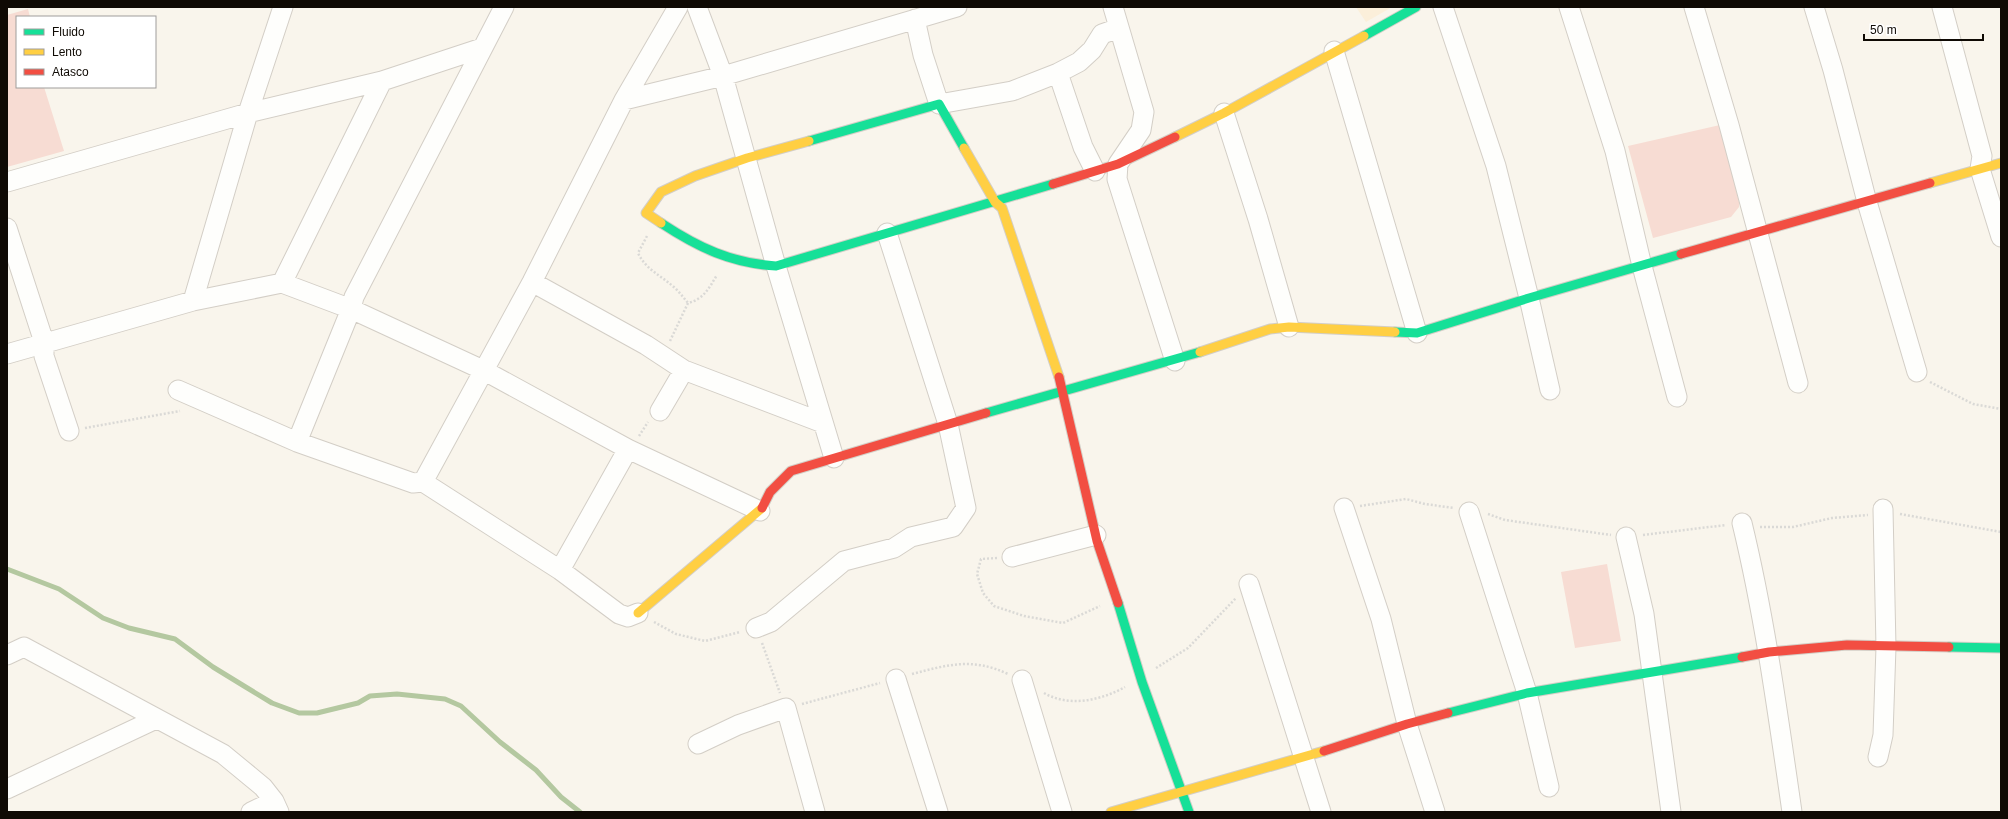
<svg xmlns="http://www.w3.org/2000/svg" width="2008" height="819" font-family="Helvetica,sans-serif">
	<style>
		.built { fill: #fbefda }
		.green { fill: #f7dcd3 }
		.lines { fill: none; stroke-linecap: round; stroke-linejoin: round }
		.stream { stroke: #b4c8a0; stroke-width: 5 }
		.street-casing { stroke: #d3cec6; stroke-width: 21 }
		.fast-casing { stroke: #d3cec6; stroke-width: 11 }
		.slow-casing { stroke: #d3cec6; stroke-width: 11 }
		.jam-casing { stroke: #d3cec6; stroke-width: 11 }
		.path { stroke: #dad9d6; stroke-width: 2.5; stroke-dasharray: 2 2; stroke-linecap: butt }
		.street { stroke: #fefefc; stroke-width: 19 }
		.fast { stroke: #16e098; stroke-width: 9 }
		.slow { stroke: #ffcf43; stroke-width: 9 }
		.jam { stroke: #f24e42; stroke-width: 9 }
	</style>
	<rect width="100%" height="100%" fill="#f9f5ec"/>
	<path class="built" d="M1356,7H1392L1366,22Z"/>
	<path class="green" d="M28,9L30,17H17V87H44L64,151L7,167V15Z
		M1720,125L1739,202V207L1731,217L1653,238L1628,146Z
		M1607,564L1621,641L1575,648L1561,572Z"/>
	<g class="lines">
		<path class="stream" d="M7,569L59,589L103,618L129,628L175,639L213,667L244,686L272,703L299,713H317L358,703L370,696L397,694L445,699L461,706L500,742L536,770L561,797L580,812"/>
		<defs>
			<path id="street" d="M697,7L723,76L776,266L834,458
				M1113,7L1144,112L1141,130L1118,164L1117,179L1175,361
				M1443,7L1496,166L1529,298L1550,390
				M1569,7L1615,151L1642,266L1677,397
				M1694,7L1729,125L1798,383
				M1814,7L1833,70L1867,202L1917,372
				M1942,7L1982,156L1980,169L2001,237
				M915,19L923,55L939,104L1012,91L1058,73L1079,62L1092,50L1102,34L1119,28
				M1334,51L1417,333
				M1058,73L1083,147L1095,171
				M624,100L723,76L957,7
				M1224,113L1258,219L1289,327
				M7,182L248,113L382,81L482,48
				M7,228L44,342V356L69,431
				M532,282L646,345L684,370L823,423
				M282,283L382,81
				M193,301L248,113L283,7
				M7,354L193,301L282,283L351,309L483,370L628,449L760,511
				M178,390L297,442L413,483L423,482L560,570L619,614L628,617L638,613
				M660,411L684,370
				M297,442L351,309L354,297L504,7
				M423,482L532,282L624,100L678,7
				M1344,508L1381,619L1407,724L1435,812
				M1469,512L1527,693L1549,787
				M1742,523C1765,618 1778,715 1792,812
				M1626,537L1644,614L1671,812
				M1012,557L1096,535
				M560,570L628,449
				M1249,584L1321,812
				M756,628L771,622L844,561L894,548L911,537L953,527L966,508L948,424L887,233
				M7,655L24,647L223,754L263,787L274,801L279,812
				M896,679L938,812
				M1022,680L1062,812
				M698,744L738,725L786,708L815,812
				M1878,757L1883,735L1886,647L1883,509
				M7,789L156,719
				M251,812L274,801"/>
			<path id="fast" d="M1364,36L1416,7
				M809,141L939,104L964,148
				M661,223C699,248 731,263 776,266L1053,184
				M1395,332L1417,333L1529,298L1681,254
				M986,413L1200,352
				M1118,603L1142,682L1189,812
				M1949,647L2001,648
				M1448,713L1527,693L1742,657"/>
			<path id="slow" d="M1175,137L1224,113L1364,36
				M964,148L995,202L1002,208L1059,377
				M1930,183L2001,163
				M661,223L646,213L661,192L695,176L747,158L809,141
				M1200,352L1270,329L1289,327L1395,332
				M638,613L762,508
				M1111,812L1324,751"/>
			<path id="jam" d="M1053,184L1118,164L1175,137
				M1681,254L1930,183
				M1059,377L1097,541L1118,603
				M762,508L770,492L791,471L986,413
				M1742,657L1769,652L1847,645L1949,647
				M1324,751L1407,724L1448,713"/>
		</defs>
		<use href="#street" class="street-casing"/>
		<use href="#fast" class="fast-casing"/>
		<use href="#slow" class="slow-casing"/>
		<use href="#jam" class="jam-casing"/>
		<path class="path" d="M647,236L638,253C646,270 662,276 675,288C680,293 684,298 688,303
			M670,341L688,303C704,299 709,288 717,275
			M1930,382L1973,404L2001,409
			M85,428L180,411
			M639,436L648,422
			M1360,506L1406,499L1425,504L1454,508
			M1488,514L1505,520L1611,535
			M1900,514L2001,532
			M1760,527H1793L1832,518L1868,515
			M1643,535L1726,525
			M997,558L981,559L977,574L983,593L994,606L1024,616L1063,623L1100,606
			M654,622L676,634L705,641L740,632
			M762,643L780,693
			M1156,668L1188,648L1236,598
			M912,674C947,665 972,657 1008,674
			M1044,693C1068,707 1100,701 1125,687
			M802,704L880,683"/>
		<use href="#street" class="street"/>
		<use href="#fast" class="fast"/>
		<use href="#slow" class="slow"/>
		<use href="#jam" class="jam"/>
	</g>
	<rect width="2008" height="819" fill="none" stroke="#0f0a04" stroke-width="16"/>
	<rect x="16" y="16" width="140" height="72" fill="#ffffff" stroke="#9f9d9b"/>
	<rect x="24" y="29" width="20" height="6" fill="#16e098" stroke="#9f9d9b"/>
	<text x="52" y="36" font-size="12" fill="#0f0a04">Fluido</text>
	<rect x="24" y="49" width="20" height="6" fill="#ffcf43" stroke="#9f9d9b"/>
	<text x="52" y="56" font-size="12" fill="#0f0a04">Lento</text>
	<rect x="24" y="69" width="20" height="6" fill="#f24e42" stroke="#9f9d9b"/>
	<text x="52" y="76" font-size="12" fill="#0f0a04">Atasco</text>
	<path d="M1864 34v6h119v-6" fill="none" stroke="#0f0a04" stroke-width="2"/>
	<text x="1870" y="34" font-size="12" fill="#0f0a04" stroke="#ffffff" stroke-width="3" paint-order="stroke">50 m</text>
</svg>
